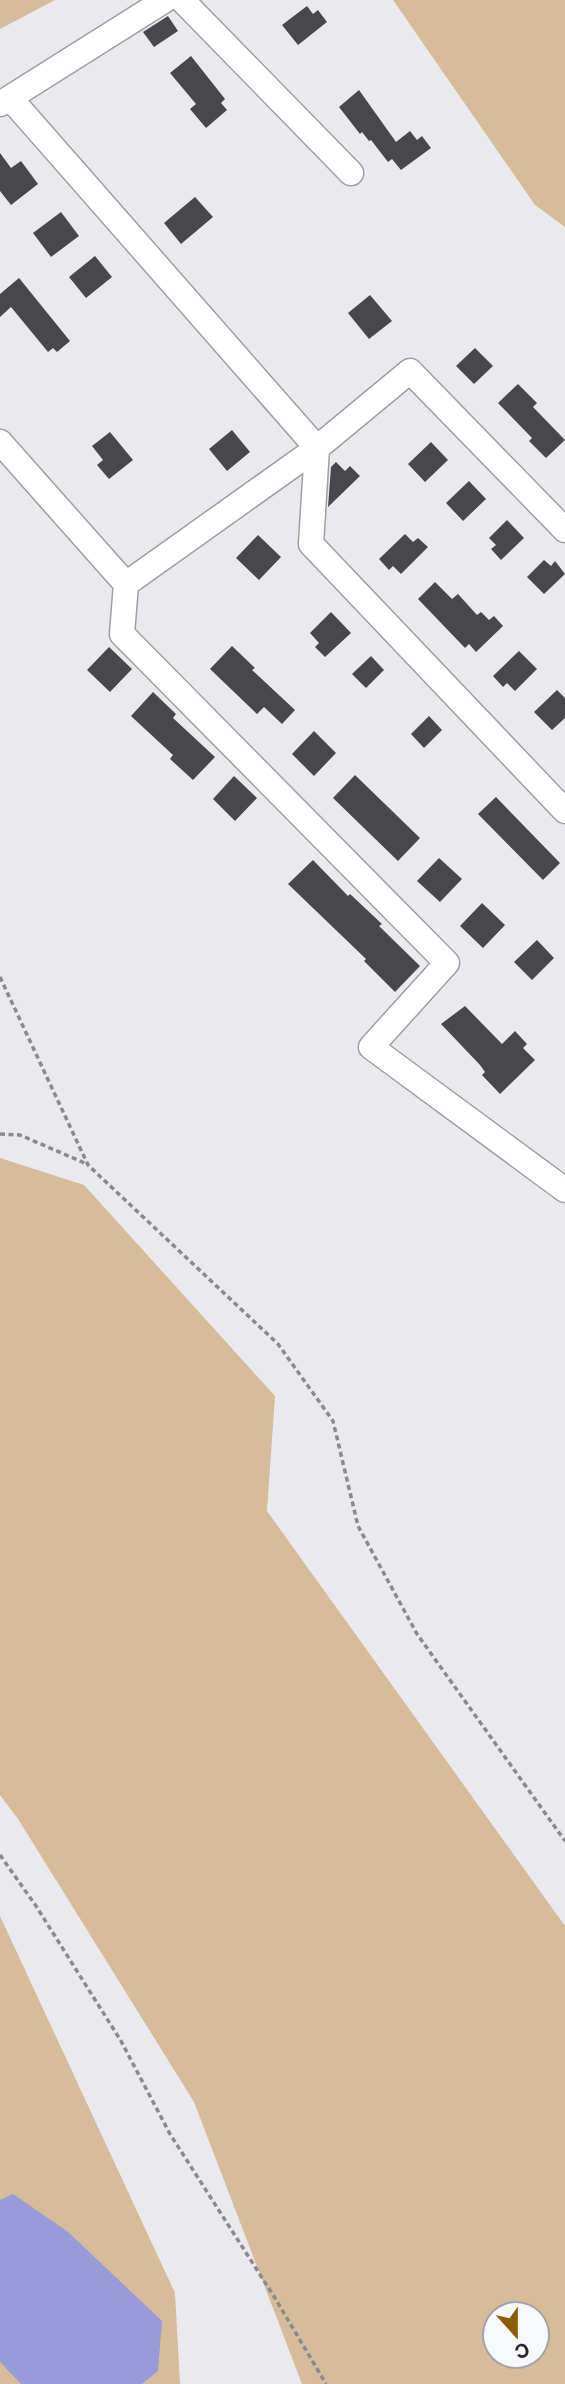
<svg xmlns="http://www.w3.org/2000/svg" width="565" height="2384" font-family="Inter,sans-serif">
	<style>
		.green { fill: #d7bc9b; fill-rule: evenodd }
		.water { fill: #999bd9 }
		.building { fill: #48484b }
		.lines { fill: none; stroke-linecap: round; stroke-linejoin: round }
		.minor-casing { stroke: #9f9fa3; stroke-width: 27 }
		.path { stroke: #8a8a8c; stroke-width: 3.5; stroke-dasharray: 5 3.5; stroke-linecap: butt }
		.minor { stroke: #fff; stroke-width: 24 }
	</style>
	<rect width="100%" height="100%" fill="#eaeaee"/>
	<path class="green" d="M0,0H55L0,29Z
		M393,0H565V227L535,205Z
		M0,1158L84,1185L275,1396L267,1511L565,1926V2384H302L194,2102L18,1819L0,1795ZM495,2314H537V2356H495Z
		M0,1916L175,2293L180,2384H0Z"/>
	<path class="water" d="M13,2194L67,2231L162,2321L158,2371L142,2384H21L0,2362V2200Z"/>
	<path class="building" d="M307,6L313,14L318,10L327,22L298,45L282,25Z
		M168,16L178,31L154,47L143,32Z
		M191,56L225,99L221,103L227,110L206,128L190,109L196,104L170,73Z
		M359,90L396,142L410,131L417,140L422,136L431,148L401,170L392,159L388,162L371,140L369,141L362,132L360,134L339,107Z
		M0,153L11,168L21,161L38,184L11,205L0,191Z
		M195,197L213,217L181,244L164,223Z
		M61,212L79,236L51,257L33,233Z
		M95,256L112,277L86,298L69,277Z
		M19,278L70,341L57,352L53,348L48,352L11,307L0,317V294Z
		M370,295L392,321L369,339L348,313Z
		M475,348L493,366L474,384L456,366Z
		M518,384L537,403L533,407L565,440L546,458L529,441L532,438L498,403Z
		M232,430L250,452L227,471L209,449Z
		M110,432L133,460L109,479L97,465L103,460L92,446Z
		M431,442L448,460L425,482L408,464Z
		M336,462L345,471L350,466L360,476L328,507L331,467Z
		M469,481L486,499L463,521L446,503Z
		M507,520L524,538L501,560L491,549L496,545L489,538Z
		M405,534L413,542L418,538L428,547L401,574L393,566L389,570L379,559Z
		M258,535L281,557L259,580L236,558Z
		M544,560L551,566L555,561L565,574L544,594L527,577Z
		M435,582L452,599L458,594L477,615L481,612L489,620L494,616L503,626L476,652L469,644L465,648L418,599Z
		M331,612L351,633L325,657L315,647L319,643L310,633Z
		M232,646L255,668L252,670L295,710L282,724L264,707L257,714L210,669Z
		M109,647L132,669L110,692L87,670Z
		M519,651L537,669L515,691L507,683L503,687L493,676Z
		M371,656L384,670L366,688L352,674Z
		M557,690L565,698V718L552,730L534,712Z
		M153,692L176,714L173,718L215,757L193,780L170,759L173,755L131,716Z
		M429,716L442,730L424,748L411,734Z
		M314,731L336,753L314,776L292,754Z
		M355,775L420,838L398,861L333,798Z
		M234,776L257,798L235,821L213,799Z
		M496,797L560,863L543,880L478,814Z
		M439,858L462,879L440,902L417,881Z
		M313,860L348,896L350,894L382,924L379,926L420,966L395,992L364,961L366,959L288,884Z
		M482,903L505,925L483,948L460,926Z
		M537,940L554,958L532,980L514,962Z
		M465,1006L502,1044L515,1031L527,1044L523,1048L535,1060L500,1094L482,1075L485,1072L480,1065L441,1024Z"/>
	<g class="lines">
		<defs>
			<path id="minor" d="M182,0L351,173
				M10,98L317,448L410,371L565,530
				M0,104L165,0
				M0,442L126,584L122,634L447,963L371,1047L565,1190
				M317,448L311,544L565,811
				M126,584L317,448"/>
		</defs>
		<use href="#minor" class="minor-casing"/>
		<path class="path" d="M0,977L88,1165L278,1344L333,1421L358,1526L417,1634L565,1841
			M0,1134L20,1135L87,1164
			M0,1855L36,1906L121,2041L170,2134L275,2298L326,2384"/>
		<use href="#minor" class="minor"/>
	</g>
	<g transform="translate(516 2335) rotate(159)"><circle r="33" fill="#f7f8fb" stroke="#a3a4a6" stroke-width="2"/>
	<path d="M0-5L12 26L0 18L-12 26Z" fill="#8d5d06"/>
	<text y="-10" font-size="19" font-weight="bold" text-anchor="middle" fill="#262627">С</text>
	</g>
</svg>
